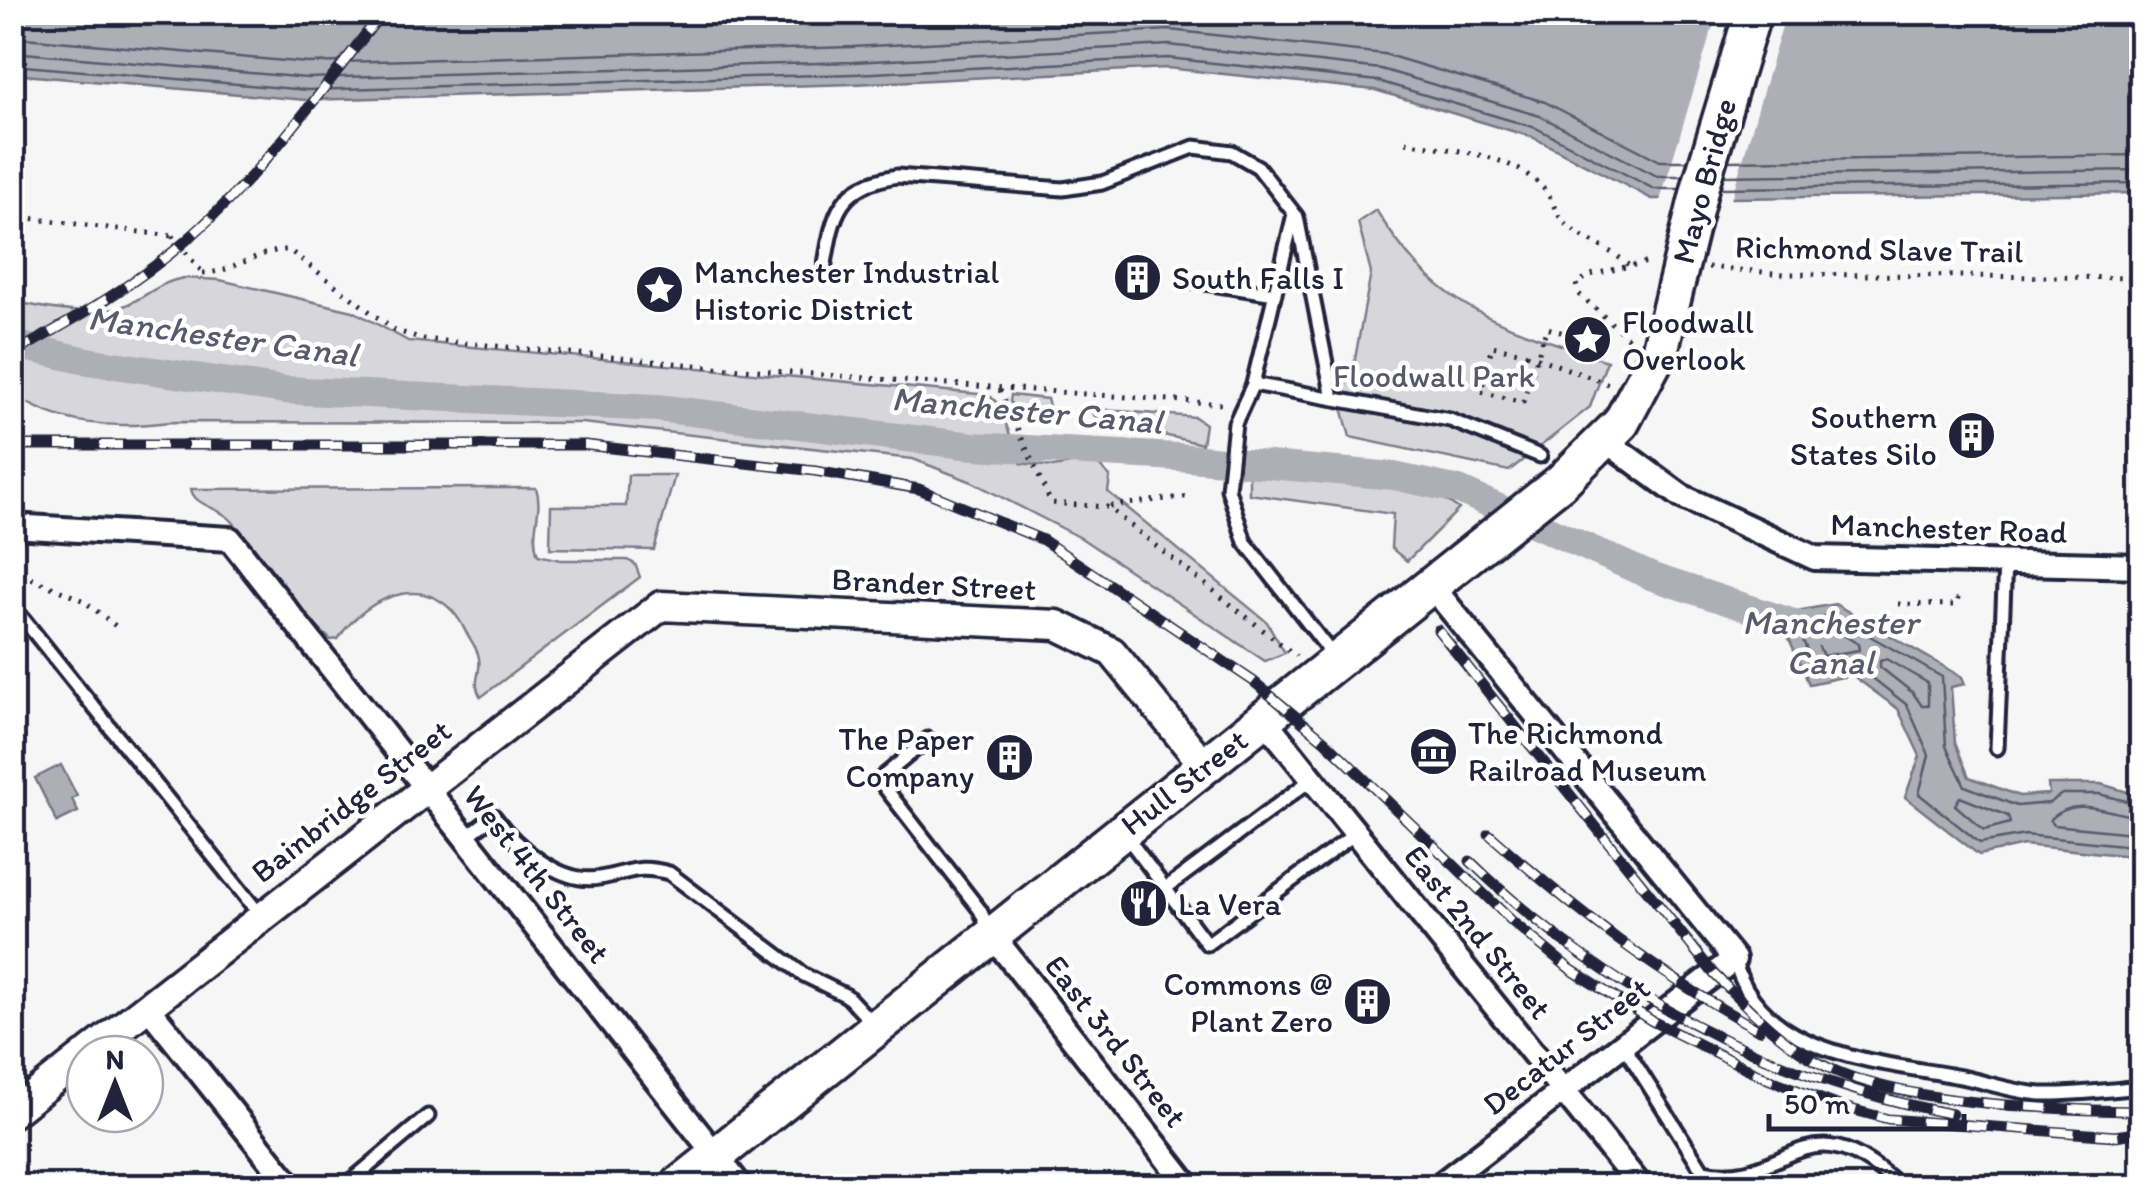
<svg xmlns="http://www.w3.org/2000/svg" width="2154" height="1199" font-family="Itim,sans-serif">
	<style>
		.green { fill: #d7d7db; stroke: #7c7c8b; stroke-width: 2.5 }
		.water { fill: #aeaeb7; stroke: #767685; stroke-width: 2.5 }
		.pier { fill: #f6f6f7 }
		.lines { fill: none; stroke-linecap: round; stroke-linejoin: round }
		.shore { stroke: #5a5a6d; stroke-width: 2.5 }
		.canal { stroke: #aeaeb7; stroke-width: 28 }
		.service-casing { stroke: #22223b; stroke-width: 19 }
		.minor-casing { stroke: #22223b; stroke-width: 30 }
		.tertiary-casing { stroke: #22223b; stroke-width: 35 }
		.primary-casing { stroke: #22223b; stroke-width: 42 }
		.path { stroke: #22223b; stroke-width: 5; stroke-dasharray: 2.5 8; stroke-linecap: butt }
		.service { stroke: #fff; stroke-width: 11 }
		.minor { stroke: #fff; stroke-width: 22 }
		.tertiary { stroke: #fff; stroke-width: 28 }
		.primary { stroke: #fff; stroke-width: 35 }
		.rail-casing { stroke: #22223b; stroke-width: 11 }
		.rail { stroke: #fff; stroke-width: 8; stroke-dasharray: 22; stroke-linecap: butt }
		.primary-bridge-casing { stroke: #22223b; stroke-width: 42; stroke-linecap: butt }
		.path-bridge { stroke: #22223b; stroke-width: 5; stroke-dasharray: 2.5 8; stroke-linecap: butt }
		.primary-bridge { stroke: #fff; stroke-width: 35 }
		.labels { text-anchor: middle; stroke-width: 9; stroke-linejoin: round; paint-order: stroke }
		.street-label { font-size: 32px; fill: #22223b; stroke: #fff }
		.poi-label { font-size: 32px; fill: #22223b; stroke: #fff; text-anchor: start }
		.park-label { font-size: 32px; fill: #58586b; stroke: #fff }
		.water-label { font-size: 35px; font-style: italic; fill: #5a5a6d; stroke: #fff }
	</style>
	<rect width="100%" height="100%" fill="#f6f6f7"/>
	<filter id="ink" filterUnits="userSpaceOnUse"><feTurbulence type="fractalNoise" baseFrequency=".01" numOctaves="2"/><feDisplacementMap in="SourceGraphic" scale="20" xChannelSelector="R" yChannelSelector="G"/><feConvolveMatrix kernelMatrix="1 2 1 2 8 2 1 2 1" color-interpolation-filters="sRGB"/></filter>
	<g filter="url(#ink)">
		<path class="green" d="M1376,210C1441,315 1498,322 1607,361L1590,407L1509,471L1350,437L1340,400L1354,364L1371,273L1358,222Z
			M184,278L220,280L353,311L408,341L989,395L998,404L1021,463L1053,467L1094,460L1110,477L1108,492L1267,622L1285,653L1265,661L1081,538L972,482L913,459L582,423L170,422C114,429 59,426 13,394V301C42,308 83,316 114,309C139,304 157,282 184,278Z
			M1011,395L1047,399L1051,413H1021L1010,402Z
			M1095,409L1195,417L1205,424L1202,444L1099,420L1090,411Z
			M1249,469C1283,472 1316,482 1349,484C1393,487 1422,480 1459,509L1407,561L1391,548L1393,514L1249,494Z
			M628,475H675L654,550L550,548L551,506H626Z
			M536,488C544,510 529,532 538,555L561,560H627L635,564L640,577L481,697C471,682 482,673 479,658C478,649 469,638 465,630C435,568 368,593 338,639L331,640C292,606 267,558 231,520C219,507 194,506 191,489Z"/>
		<path class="water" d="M12,13H2141V193L1652,199L1532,137L1375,90L1167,68L854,84L306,100L13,74Z
			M1835,604L1962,677L1965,684L1951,687L1955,743L1969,777L2019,796L2049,794L2048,784H2101L2141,796V857L2024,845L1979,855L1905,797L1920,756L1898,709L1852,675L1809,684L1784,627L1797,611Z
			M61,765L77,796L72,799L78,812L57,822L35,778Z"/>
		<path class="pier" d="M1717,13H1786L1730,203L1659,204Z"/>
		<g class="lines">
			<path class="shore" d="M12,37L308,63L852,47L1170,30L1384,54L1545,102L1660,161H1687
				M12,52L307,78L853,62L1169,45L1381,69L1540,116L1657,176H1682
				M12,65L307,90L854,74L1168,58L1378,81L1536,128L1654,189H1679
				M1729,161L2142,155
				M1724,176L2142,170
				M1721,188L2142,183
				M1832,628L1858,644L1859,650L1823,656L1813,633Z
				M1886,659L1928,683V706H1922L1913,693L1880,667V661Z
				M1960,797L2008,816L2010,823L1984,830L1955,805Z
				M2142,805L2099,794H2062L2049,803L2017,806L1965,786L1946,746L1942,677L1833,615L1803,620L1797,627L1816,670L1856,665L1907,705L1929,755L1919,794L1980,843L2025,835L2142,847
				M2142,817C2109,815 2077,793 2050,820L2054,825L2142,834"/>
			<path class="canal" d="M12,344L87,361L284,390L657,408L973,446L1178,457L1394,476L1459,490L1653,577L1824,633"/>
			<defs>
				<path id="service" d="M1294,214L1253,384L1235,423L1228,489L1245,542L1335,658
					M824,270C833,216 836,186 897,176L1063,189L1102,183L1194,147L1232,152L1258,167L1297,217L1333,398
					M1187,280L1275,294
					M1253,384L1450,420L1540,456
					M12,605L261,916
					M928,739L879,780L980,910L989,930
					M1997,748L2005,562
					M1126,836L1207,944L1356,833
					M466,837L494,816C515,845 560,885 599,878C630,873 636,864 669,873L804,975L847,996L874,1025
					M1166,888L1312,779
					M1734,959C1761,1059 1884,1061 1966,1078C1991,1084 2015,1092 2041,1094C2074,1095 2109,1090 2142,1087
					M1622,1043L1703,1171C1787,1189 1804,1096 1899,1186
					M345,1186L428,1116"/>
				<path id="minor" d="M1606,441L1681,496L1815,558L2142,566
					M12,526L230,539L740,1186
					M1431,585L1734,959L1439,1186
					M1264,719L1640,1186
					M992,935L1188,1186
					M147,1006L291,1186"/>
				<path id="tertiary" d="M87,1054L661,606L1057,625L1112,652L1204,765
					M12,1113L85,1055"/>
				<path id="primary" d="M678,1186L1561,482L1621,423L1660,350"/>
			</defs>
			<use href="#service" class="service-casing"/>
			<use href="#minor" class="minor-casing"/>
			<use href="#tertiary" class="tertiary-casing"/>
			<use href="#primary" class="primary-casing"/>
			<path class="path" d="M1406,142C1452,151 1510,152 1544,189C1552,198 1555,213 1564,222C1580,240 1610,247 1628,265
				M12,216L172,236
				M1708,267L1784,274L2142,278
				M203,273C233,273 258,249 289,250L394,330L423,339L716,367L1223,404
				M1544,336L1547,328L1604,344
				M1628,338L1579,294L1576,284L1590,275L1652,261
				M1527,354L1608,384
				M1000,390L1051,503L1107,507L1296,656
				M1110,506L1191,496
				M12,570L84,601L118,628
				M1898,604L1956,605L1960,592"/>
			<use href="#service" class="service"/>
			<use href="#minor" class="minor"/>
			<use href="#tertiary" class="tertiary"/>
			<use href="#primary" class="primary"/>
			<defs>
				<path id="rail" d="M12,354C77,318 143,281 198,230C268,166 324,87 383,12
					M12,445H585L815,471L919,489L1043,540L1253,681L1324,740L1514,923L1570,969L1652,1021L1768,1079L1839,1106L1888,1119L2115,1136L2142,1132
					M1438,630L1714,974C1747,1007 1783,1045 1825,1066C1900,1104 2057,1110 2142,1111
					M1489,834C1573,909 1660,976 1759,1030
					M1470,861C1605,992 1767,1078 1952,1114"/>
			</defs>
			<use href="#rail" class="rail-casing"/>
			<use href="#rail" class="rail"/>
			<defs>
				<path id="primary-bridge" d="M1660,350L1701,184L1753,12"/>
			</defs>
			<use href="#primary-bridge" class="primary-bridge-casing"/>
			<path class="path-bridge" d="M172,236L203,273
				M1527,354L1492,346L1481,392L1523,402L1544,336"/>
			<use href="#primary-bridge" class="primary-bridge"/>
		</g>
	</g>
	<defs>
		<symbol id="building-disc" viewBox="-11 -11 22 22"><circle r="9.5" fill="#22223b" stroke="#fff"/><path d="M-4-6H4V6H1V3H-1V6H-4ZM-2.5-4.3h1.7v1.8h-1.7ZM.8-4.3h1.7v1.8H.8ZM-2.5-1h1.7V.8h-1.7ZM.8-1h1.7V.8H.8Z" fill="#fff"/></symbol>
		<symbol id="sight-disc" viewBox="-11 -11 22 22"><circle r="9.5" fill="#22223b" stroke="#fff"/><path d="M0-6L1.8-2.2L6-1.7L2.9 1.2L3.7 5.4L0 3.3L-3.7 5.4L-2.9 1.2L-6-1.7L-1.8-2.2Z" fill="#fff"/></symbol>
		<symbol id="museum-disc" viewBox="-11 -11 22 22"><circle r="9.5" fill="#22223b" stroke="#fff"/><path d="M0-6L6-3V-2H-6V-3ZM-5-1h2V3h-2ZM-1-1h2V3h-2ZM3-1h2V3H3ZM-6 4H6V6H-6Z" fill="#fff"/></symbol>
		<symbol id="restaurant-disc" viewBox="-11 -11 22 22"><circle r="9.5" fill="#22223b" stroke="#fff"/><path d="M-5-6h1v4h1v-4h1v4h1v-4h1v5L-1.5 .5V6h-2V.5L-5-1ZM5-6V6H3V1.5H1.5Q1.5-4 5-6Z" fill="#fff"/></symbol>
	</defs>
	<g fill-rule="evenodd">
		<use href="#building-disc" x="1110" y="250" width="55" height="55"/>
		<use href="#sight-disc" x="632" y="262" width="55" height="55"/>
		<use href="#sight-disc" x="1560" y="312" width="55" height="55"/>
		<use href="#building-disc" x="1944" y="408" width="55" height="55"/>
		<use href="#museum-disc" x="1406" y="724" width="55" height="55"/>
		<use href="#building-disc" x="982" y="730" width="55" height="55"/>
		<use href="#restaurant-disc" x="1116" y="876" width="55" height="55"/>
		<use href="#building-disc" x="1340" y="974" width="55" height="55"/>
	</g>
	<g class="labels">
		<g class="street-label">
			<text transform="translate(1704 181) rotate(-75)" y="11">Mayo Bridge</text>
			<text transform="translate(1879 249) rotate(1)" y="11">Richmond Slave Trail</text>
			<text transform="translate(1949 528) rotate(2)" y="11">Manchester Road</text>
			<text transform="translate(934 584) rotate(3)" y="11">Brander Street</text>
			<text transform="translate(1184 782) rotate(-38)" y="11">Hull Street</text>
			<text transform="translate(351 801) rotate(-38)" y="11">Bainbridge Street</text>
			<text transform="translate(537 874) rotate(52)" y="11">West 4th Street</text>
			<text transform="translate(1478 932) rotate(51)" y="11">East 2nd Street</text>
			<text transform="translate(1116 1041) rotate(52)" y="11">East 3rd Street</text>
			<text transform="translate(1566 1046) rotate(-38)" y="11">Decatur Street</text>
		</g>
		<g class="poi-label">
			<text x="694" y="283">Manchester Industrial<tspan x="694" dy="37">Historic District</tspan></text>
			<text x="1172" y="289">South Falls I</text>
			<text x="1622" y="333">Floodwall<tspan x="1622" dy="37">Overlook</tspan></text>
			<text x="1937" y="428" text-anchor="end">Southern<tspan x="1937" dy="37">States Silo</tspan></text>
			<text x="1468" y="744">The Richmond<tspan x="1468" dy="37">Railroad Museum</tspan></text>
			<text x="974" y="750" text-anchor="end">The Paper<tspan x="974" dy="37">Company</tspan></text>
			<text x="1178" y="915">La Vera</text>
			<text x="1333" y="995" text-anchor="end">Commons @<tspan x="1333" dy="37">Plant Zero</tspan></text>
		</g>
		<g class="park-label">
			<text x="1434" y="387">Floodwall Park</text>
		</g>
		<g class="water-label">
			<text transform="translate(223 336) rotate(8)" y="12">Manchester Canal</text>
			<text transform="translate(1027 410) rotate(5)" y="12">Manchester Canal</text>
			<text x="1830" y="634">Manchester<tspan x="1830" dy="40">Canal</tspan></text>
		</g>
	</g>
	<rect width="2154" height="1199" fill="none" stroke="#fff" stroke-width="50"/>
	<rect x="25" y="25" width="2104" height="1149" fill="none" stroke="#22223b" stroke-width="4" filter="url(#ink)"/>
	<g transform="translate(115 1084)"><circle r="48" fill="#ffffff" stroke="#a7a7b1" stroke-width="2.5"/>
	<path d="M0-8L18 38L0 25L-18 38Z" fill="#22223b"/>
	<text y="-15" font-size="28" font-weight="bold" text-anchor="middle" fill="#22223b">N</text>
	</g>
	<path d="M1769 1114v15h195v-15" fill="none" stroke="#22223b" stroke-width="5"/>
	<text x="1784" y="1114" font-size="30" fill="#22223b" stroke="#ffffff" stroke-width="8" paint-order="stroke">50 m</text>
</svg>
